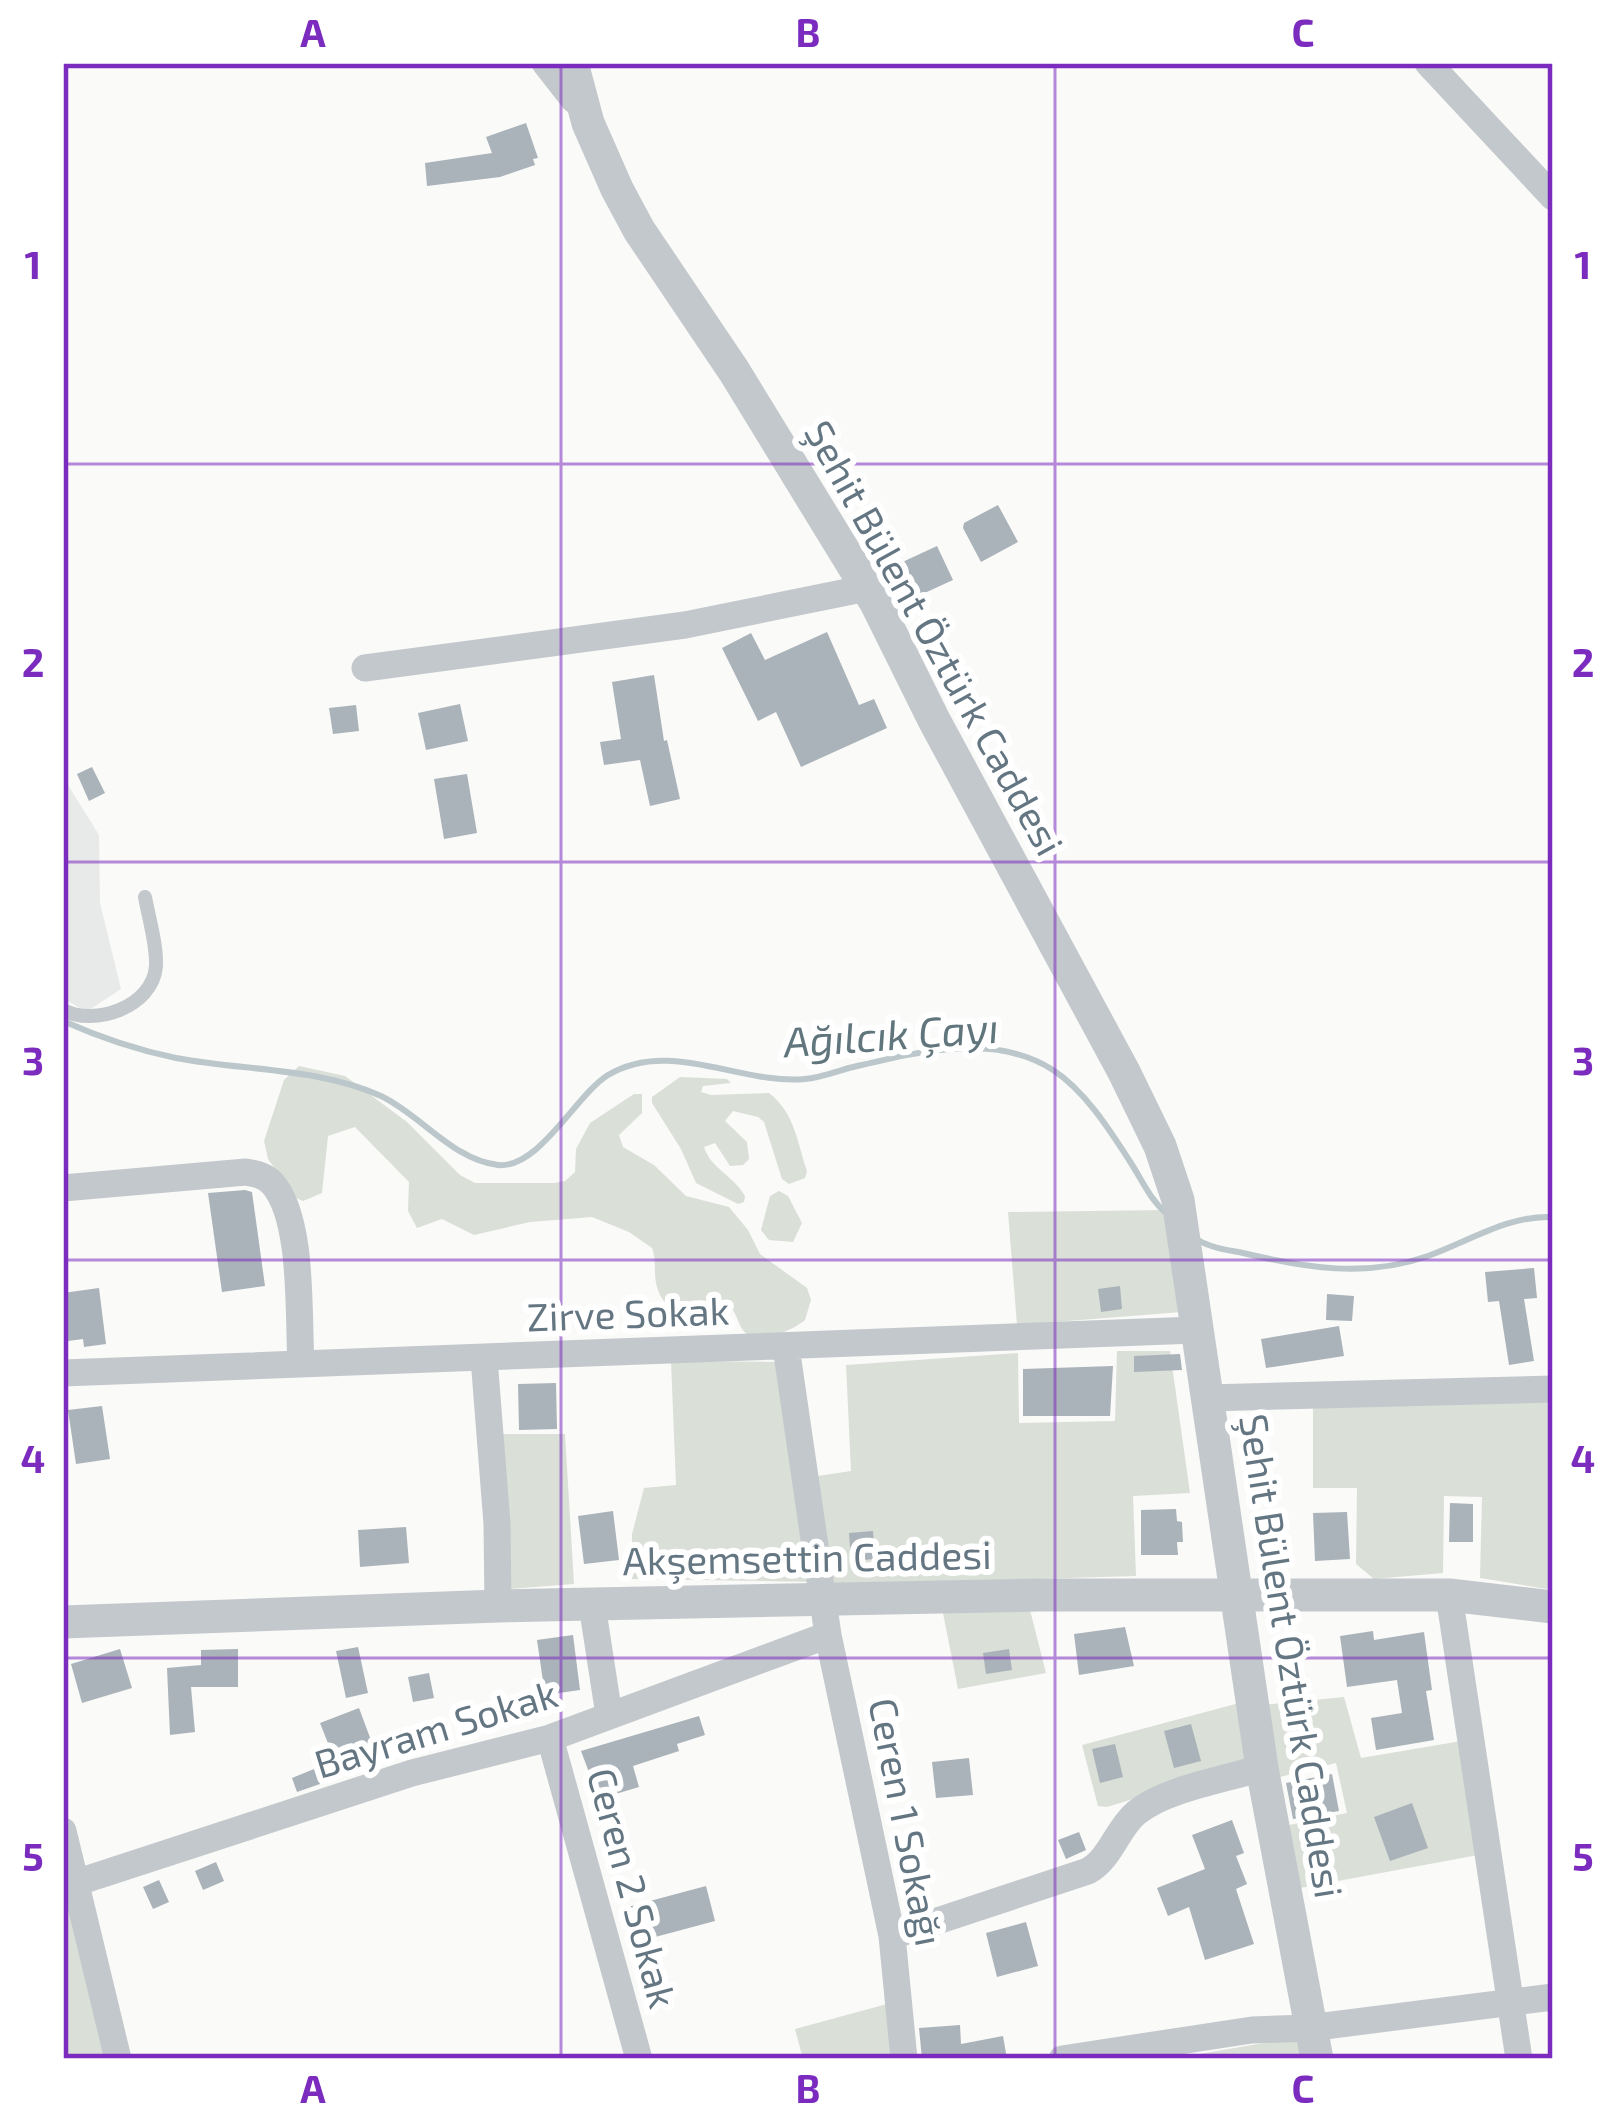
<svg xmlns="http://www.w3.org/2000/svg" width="1616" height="2122" font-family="'Exo 2',sans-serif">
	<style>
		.built { fill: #e8e9e9 }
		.green { fill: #dadfd7 }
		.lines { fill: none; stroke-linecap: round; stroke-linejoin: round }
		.stream { stroke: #bbc7cb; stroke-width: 6 }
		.building { fill: #aab3b9 }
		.service { stroke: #c3c8cc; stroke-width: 14 }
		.minor { stroke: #c3c8cc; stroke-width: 27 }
		.tertiary { stroke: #c3c8cc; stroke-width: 33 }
		.grid { fill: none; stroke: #7b2cbf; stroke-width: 3; stroke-opacity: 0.55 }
		.labels { text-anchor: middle; stroke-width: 12; stroke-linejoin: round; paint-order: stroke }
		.street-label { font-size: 39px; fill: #657683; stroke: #fff }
		.water-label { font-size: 42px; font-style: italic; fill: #60757c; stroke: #fff }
		.neatline { fill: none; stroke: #7b2cbf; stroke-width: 4.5 }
		.grid-label { font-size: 39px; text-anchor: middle; font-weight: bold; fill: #7b2cbf }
	</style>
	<rect width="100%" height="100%" fill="#fafaf8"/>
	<path class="built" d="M63,777L99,835L100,903L121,989L86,1012L63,998Z"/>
	<path class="green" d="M299,1066L345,1076L407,1122L460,1175L475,1183H554L565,1181L575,1172L576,1149L590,1123L634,1094H642V1113L619,1135L623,1147L654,1165L686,1196L729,1207L748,1230L760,1254L807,1288L811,1300L805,1320C793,1330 764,1343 747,1334C739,1329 738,1316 732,1309C707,1318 665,1319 657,1287C653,1273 657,1261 652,1248L629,1232L592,1217L530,1222L474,1235L442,1219L417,1228L408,1211L409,1182L355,1127L328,1136L322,1193L303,1201L296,1198L268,1159L264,1141L284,1080Z
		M680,1077L727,1079L731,1083L703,1086L701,1092L711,1095L769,1093C795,1113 797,1142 807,1171L805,1178L789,1184L782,1179L764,1122L758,1117L733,1111L725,1121L747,1142L749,1159L743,1165L730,1166L715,1143L704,1147C711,1169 734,1176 745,1196L744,1202L738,1204L696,1183L681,1149L652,1103V1097Z
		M779,1191L788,1196L802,1223L793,1242L769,1240L761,1230L770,1196Z
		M1167,1210L1182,1312L1017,1325L1008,1212Z
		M1117,1351H1170L1190,1493L1133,1496L1136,1576L826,1585L811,1477L851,1471L846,1365L1018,1353L1019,1423L1115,1421Z
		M671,1361L785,1362L819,1582L632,1579V1534L644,1488L676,1485Z
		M1553,1401V1590L1480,1578L1482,1497L1444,1496L1443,1573L1374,1579L1356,1564L1357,1488H1313V1404Z
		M502,1434H565L574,1584L509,1589Z
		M1030,1610L1046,1673L958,1689L943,1613Z
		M1344,1697L1361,1758L1473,1739L1489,1853L1300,1888L1289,1825L1347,1813L1336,1763L1280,1777L1263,1705Z
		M1243,1702L1246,1764L1107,1807L1098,1806L1082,1745Z
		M70,1896L117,2059H63V1897Z
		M887,2004L895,2059H803L795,2029Z
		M1298,2037L1303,2059H1171Z"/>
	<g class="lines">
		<path class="stream" d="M63,1021C99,1037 137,1050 176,1058C244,1071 316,1067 381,1096C421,1115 453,1160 498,1165C539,1169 576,1095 608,1075C670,1038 740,1085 805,1079C819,1078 835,1072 849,1068C913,1053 993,1031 1053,1070C1084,1090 1109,1129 1129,1160C1141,1178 1149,1198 1165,1212
			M1198,1240C1211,1248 1228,1250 1243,1253C1306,1268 1366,1278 1428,1256C1470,1241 1508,1215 1553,1217"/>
	</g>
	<path class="building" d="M526,123L538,158L533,159L535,165L500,177L427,186L425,163L492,153L486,137Z
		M998,505L1018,542L981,562L963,528L964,523Z
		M937,546L953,580L905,602L898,585L904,582L896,565Z
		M827,632L859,705L874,699L887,728L801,767L776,712L758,721L722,648L751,633L765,660Z
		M654,675L664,741L667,740L680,799L650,806L640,760L604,765L600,742L621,739L612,682Z
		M460,704L468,741L426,750L418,713Z
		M356,705L359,731L333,734L329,708Z
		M92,767L105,793L89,801L77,774Z
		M467,774L477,833L444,839L434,779Z
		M245,1190L252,1192L265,1286L222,1292L208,1193Z
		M1534,1268L1537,1298L1524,1299L1534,1361L1509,1365L1499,1301L1488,1302L1485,1272Z
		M1120,1286L1122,1309L1101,1312L1098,1289Z
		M99,1288L106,1344L84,1347L83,1339L68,1341L63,1293Z
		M1327,1294L1354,1296L1352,1321L1326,1320Z
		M1339,1326L1344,1356L1266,1368L1261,1339Z
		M1180,1354L1182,1370L1134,1372V1356Z
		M1113,1366L1110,1416H1023V1369Z
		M556,1383L557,1429L519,1430L518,1384Z
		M102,1406L110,1459L76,1464L68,1410Z
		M1450,1503L1473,1504V1542H1449Z
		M1176,1509L1177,1521L1182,1522L1183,1542H1177L1178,1555H1141V1510Z
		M613,1511L619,1560L584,1564L578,1516Z
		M1347,1512L1350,1559L1315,1561L1313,1513Z
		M406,1527L409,1563L360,1567L358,1530Z
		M873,1531L875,1559L851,1561L849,1533Z
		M1125,1627L1134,1666L1079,1675L1074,1634Z
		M1373,1631L1374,1640L1424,1632L1432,1690L1426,1691L1434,1740L1376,1750L1371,1718L1402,1713L1397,1680L1347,1687L1340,1636Z
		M573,1635L580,1690L545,1695L537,1640Z
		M358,1647L368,1693L346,1698L336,1651Z
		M120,1649L132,1688L82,1703L71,1664Z
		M238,1649V1687H191L195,1732L170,1735L167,1668L201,1665V1650Z
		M1009,1649L1012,1670L986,1674L983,1653Z
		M429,1673L434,1698L413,1702L408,1677Z
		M359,1708L375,1751L337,1766L320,1723Z
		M699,1716L705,1735L677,1744L679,1751L633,1766L639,1787L599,1799L581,1751Z
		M1191,1724L1201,1761L1174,1768L1164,1731Z
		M1115,1744L1123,1777L1100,1783L1092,1749Z
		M969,1758L973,1795L936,1798L932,1762Z
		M314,1769L320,1784L297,1792L292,1778Z
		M1332,1774L1339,1811L1293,1819L1286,1783Z
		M1412,1803L1428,1848L1390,1861L1374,1817Z
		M1232,1820L1244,1853L1236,1856L1247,1884L1236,1889L1254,1944L1205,1960L1189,1907L1168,1916L1157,1888L1205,1869L1192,1835Z
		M1079,1832L1086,1850L1066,1859L1058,1840Z
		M216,1862L224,1881L203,1890L195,1871Z
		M159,1880L169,1902L153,1909L143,1887Z
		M706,1886L715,1921L629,1944L620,1909Z
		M1026,1922L1038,1966L997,1977L986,1933Z
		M960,2025L961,2044L1003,2036L1007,2059H922L919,2028Z"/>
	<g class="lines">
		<path class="service" d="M63,1010C94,1027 153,1007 156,966C157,945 149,919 145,897"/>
		<path class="minor" d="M545,63L574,100L581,102
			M1428,63L1553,197
			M365,668L685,625L867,588
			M63,1188L246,1172C256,1174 264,1175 272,1183C304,1218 298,1317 301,1364
			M786,1347L828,1635L892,1936L904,2059
			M484,1358L497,1524L498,1606
			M63,1373L1196,1330
			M1207,1398L1553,1389
			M1449,1595L1519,2059
			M592,1605L609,1715
			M550,1738L639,2059
			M63,1831L118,2059
			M63,1887L412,1773L550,1738L828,1635
			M892,1936L1088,1871C1111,1858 1117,1829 1136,1813C1164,1789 1226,1779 1262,1768
			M1062,2059L1252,2030L1309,2028L1553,1997"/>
		<path class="tertiary" d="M572,63L588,123L617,189L639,230L734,371L876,603L934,720L1124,1072L1160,1146L1178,1200L1262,1768L1317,2059
			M63,1622L498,1606L1037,1595H1449L1553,1607"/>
	</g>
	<path class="grid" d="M561,63V2059M1055,63V2059M63,464H1553M63,862H1553M63,1260H1553M63,1658H1553"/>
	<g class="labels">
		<g class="street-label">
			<text transform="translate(934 638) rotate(61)" y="14">Şehit Bülent Öztürk Caddesi</text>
			<text transform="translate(628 1314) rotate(-2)" y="14">Zirve Sokak</text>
			<text transform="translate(807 1558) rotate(-1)" y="14">Akşemsettin Caddesi</text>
			<text transform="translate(1291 1656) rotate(81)" y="14">Şehit Bülent Öztürk Caddesi</text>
			<text transform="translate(436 1729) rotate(-17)" y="14">Bayram Sokak</text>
			<text transform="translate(906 1822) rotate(79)" y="14">Ceren 1 Sokağı</text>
			<text transform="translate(632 1888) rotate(75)" y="14">Ceren 2 Sokak</text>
		</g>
		<g class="water-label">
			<text transform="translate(891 1035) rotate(-4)" y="15">Ağılcık Çayı</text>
		</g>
	</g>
	<rect width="1616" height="2122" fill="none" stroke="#ffffff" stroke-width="132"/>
	<rect x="66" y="66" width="1484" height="1990" class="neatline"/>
	<g class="grid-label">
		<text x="313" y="47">A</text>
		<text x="808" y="47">B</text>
		<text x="1303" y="47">C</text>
		<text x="33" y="279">1</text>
		<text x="1583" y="279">1</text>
		<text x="33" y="677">2</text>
		<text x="1583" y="677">2</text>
		<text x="33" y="1075">3</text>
		<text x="1583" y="1075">3</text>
		<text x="33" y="1473">4</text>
		<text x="1583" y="1473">4</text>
		<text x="33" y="1871">5</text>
		<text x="1583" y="1871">5</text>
		<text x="313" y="2103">A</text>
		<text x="808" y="2103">B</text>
		<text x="1303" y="2103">C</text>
	</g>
</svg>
